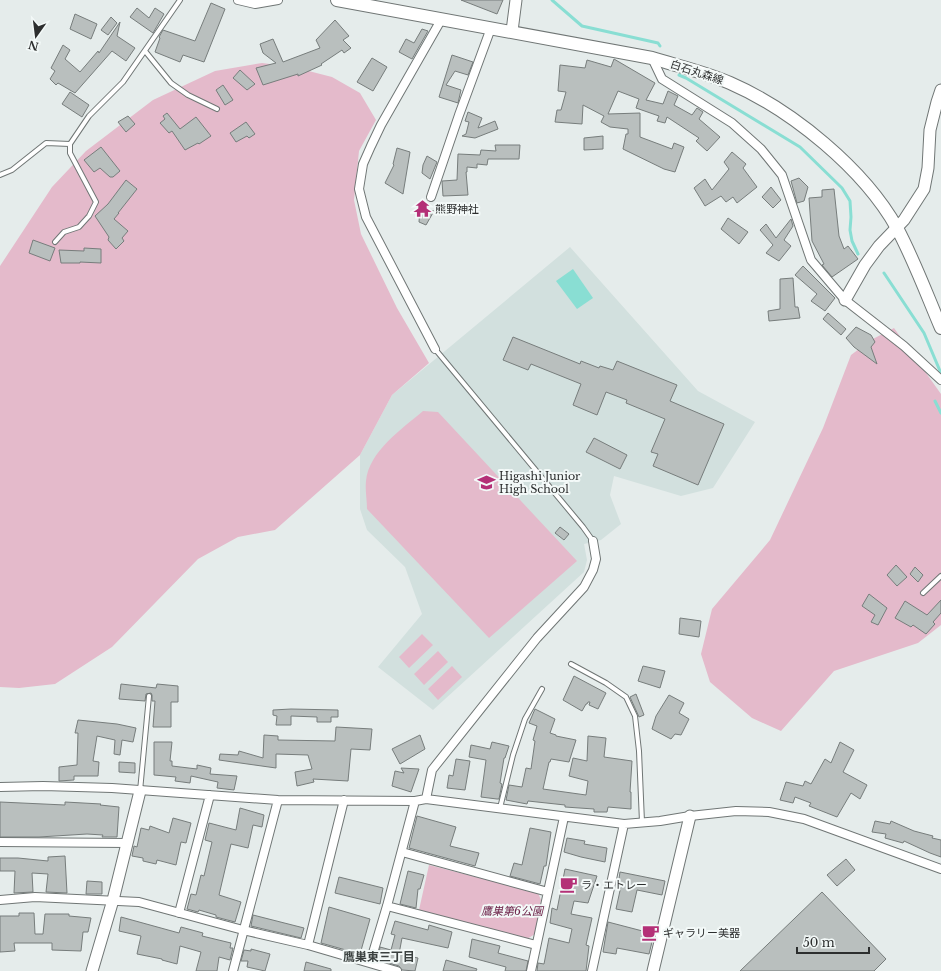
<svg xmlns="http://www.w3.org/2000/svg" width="941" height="971" font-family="'Libre Baskerville','Noto Sans JP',serif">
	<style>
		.built { fill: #d2e0de }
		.green { fill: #e4bacb }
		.water { fill: #89ded3 }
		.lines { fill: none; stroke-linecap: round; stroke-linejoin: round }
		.stream { stroke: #89ded3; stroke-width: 3 }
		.building { fill: #b9bfbe; stroke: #777d7c }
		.lane-casing { stroke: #707675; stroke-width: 6 }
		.street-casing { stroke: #707675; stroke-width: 10 }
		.secondary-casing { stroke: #707675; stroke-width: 13 }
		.primary-casing { stroke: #707675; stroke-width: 14 }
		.lane { stroke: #fff; stroke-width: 4 }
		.street { stroke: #fff; stroke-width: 8 }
		.secondary { stroke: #fff; stroke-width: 11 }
		.primary { stroke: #fff; stroke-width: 12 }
		.labels { text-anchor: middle; stroke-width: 4; stroke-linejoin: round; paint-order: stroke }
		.street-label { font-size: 11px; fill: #2c2e2e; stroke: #f3f9f8 }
		.poi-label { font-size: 11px; fill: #2c2e2e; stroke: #f3f9f8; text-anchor: start }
		.park-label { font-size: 11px; font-style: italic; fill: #6e244a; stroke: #f3f9f8 }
		.neighbourhood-label { font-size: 12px; font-weight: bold; fill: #3a403f; stroke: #f3f9f8 }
	</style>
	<rect width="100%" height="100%" fill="#e5eceb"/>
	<path class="built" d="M570,247L698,391L755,422L713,488L681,496L614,476L610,495L621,524L601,540L584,544L587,560L584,572L433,710L378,667L422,614L405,567L367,530L360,509V455L392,395Z"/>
	<path class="green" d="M262,63L293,67L332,77L360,93L376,120L359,151L354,200L361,234L397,308L429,363L392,395L360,455L275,530L238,537L198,559L112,647L55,684L19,688L0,687V266L52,187L86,151L153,100L215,71Z
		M894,328L941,394V625L918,643L834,671L781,731L752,718L710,682L701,654L712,609L770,540L823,428L851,355L871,340Z
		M423,411L438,412L577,561L489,638L367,509C367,500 365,490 366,481C369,451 402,429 423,411Z
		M422,634L433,645L409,668L399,657Z
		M438,651L448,662L424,685L414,674Z
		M452,666L462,677L438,700L428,689Z
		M429,865L538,893L541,900L535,934L527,939L419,910Z"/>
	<path class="water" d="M573,269L593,298L577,309L556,281Z"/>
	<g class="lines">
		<path class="stream" d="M552,0L582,26L658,43L660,46
			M679,75L686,78L800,147L842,188L850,201L851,217L850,230L852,241L858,254
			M884,273L924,333L940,371L939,375
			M935,401L941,413"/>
	</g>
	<path class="building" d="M461,0H503L497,14Z
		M211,3L225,9L204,62L183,55L180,62L155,52L160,38L159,37L163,30L195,41Z
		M137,8L149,18L155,8L164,14L153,33L130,17Z
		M75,14L97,24L91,39L70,29Z
		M111,17L117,23L108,35L101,30Z
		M335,20L349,36L343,40L351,48L344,53L342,50L321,64L322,65L298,76V74L263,85L256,68L276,63L263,53L260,44L273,39L283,62L320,48L316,40Z
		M120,22L117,36L135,48L126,61L112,51L75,93L58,83L56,85L50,79L55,71L51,68L63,45L70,50L65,59L80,72L98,51L99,53Z
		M422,29L428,31L412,59L399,52L406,39L414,43Z
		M452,55L473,62L468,75L455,71L446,85L461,90L458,103L439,97Z
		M372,58L387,67L373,91L357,82Z
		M614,59L655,83L646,100L663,104L668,91L678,96L674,105L692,115L697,108L703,112L699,119L720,137L707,151L696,141L699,138L667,117L665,123L657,121L659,116L636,108L639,99L618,91L608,114L640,113V137L672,149L674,143L684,147L675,172L664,169L623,149L626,134H628V129L610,127L601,122L604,116L583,105L582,124L555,122L557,110H561L566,92L558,91L560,65L585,68L587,60L611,67Z
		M240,70L255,84L247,90L233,78Z
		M223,85L233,100L225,105L216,90Z
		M70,92L89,105L82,117L62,104Z
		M468,112L482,118L478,128L495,121L498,129L475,138L462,136L466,134L469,122L465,121Z
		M167,113L180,129L196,117L211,136L199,144L198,143L185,150L172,131L169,133L160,123L165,119L163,116Z
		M128,116L135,124L126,132L118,122Z
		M246,122L255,134L249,138L247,136L236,142L230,133Z
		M603,136V149L584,150V138Z
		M495,145H520L519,159H488L487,165L477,164V168L467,167V172H466L468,195L443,196L442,181L457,180L458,154L480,155L481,150L496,151Z
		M101,147L120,171L113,177H110L100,168L94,172L84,160Z
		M397,148L410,152L403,194L385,183L394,165L393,164Z
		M732,152L746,164L743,168L757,187L737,203L733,197L726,202L721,196L705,206L694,188L705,179L712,190L729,169L724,162Z
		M427,156L437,162L430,179L422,173L423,165Z
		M799,178L808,187L804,201L797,203L791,181Z
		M126,180L137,189L118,213H119L114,219L128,231L122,238L124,241L116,249L108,240L109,237L95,216L108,204Z
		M771,187L781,200L773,208L762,197Z
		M834,189L839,236L844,249L848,246L858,259L832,277L822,265L824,264L812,241L809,198L822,197V190Z
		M420,208L434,211L426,225L419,222Z
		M728,218L748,232L739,244L721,229Z
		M791,219L793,226L784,240L791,246L779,261L766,253L773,245L760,230L766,224L776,238Z
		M33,240L55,248L50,261L29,253Z
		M84,248L101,249V263L80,262V263H61L59,250L84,251Z
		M803,266L835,298L825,311L811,301L817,294L795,275Z
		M793,278L795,307H798L800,318L769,321L768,311L780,309V279Z
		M828,313L846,329L841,335L823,319Z
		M856,327L871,335L875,342L871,347L877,364L854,347L846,338Z
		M513,337L580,364L581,361L599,368L600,366L613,370L617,361L677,385L670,401L724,424L698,485L653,466L658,454L651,452L665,419L626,403L627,400L606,392L597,415L573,405L581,384L531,364L528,370L503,360Z
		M594,438L627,455L620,469L586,452Z
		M560,527L569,534L564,540L555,533Z
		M896,565L907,577L897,586L887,575Z
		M915,567L923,575L918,582L910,574Z
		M869,594L887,608L878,625L871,622L875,615L862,606Z
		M941,600V613L933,622L935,624L926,634L913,625L911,627L895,618L905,601L927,615Z
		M680,618L701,621L699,637L679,634Z
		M643,666L665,671L660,688L638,681Z
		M574,676L606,693L598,709L589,705L590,702H588L587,704H586L582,711L563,700Z
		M121,684L156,688L157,684L178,686V702H171V727H153L155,701H152V695L151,693L146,694L145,701L119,699Z
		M636,694L644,715L639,717L630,697Z
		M669,695L684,703L679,713L689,719L681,735L675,734L671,739L652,729L656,716Z
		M291,709L338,710V717H331V722H317V717L291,716V725H276L277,716L273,715V710Z
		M535,709L555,719L550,733L556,735V736L576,740L569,762L551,759L550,762H549L543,789L586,795L588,781L569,776L573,758L587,761L588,736L606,738L604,757L632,761L630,792H631V809L608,807L607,812H594V809L565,807V805L528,801L527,804L506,800L509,785L522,787L526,768L531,769L535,741L533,740L537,726L529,723Z
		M78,720L117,724L136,728L133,742L122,740L120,755L114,754L115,740L97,736L93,761L99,762L98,776H74V780L59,781V767L77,765L78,733H75Z
		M336,727L372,729L370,750L351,749L348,781L313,779L314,782L297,786L295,772L312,769L308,755L276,754V768L219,760L220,754L238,755L239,751L263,758L264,735L278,736V740L335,741Z
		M420,735L425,749L400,764L392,749Z
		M154,742H172L170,761H172V766L197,769V765L211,768L210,774L237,776L234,790L217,788L218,782L191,776L190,783L175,781L176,777L154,775Z
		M492,742L509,746L505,758H504L500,783L502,784L499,799H497L481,797L486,760L469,757L471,745L490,749Z
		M840,742L854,750L843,772L867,785L860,799L851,793L837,817L809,806L811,803L795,797L793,803L780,800L786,782L803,786L805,781L811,784L825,759L831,763Z
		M456,759L470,761L465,790L447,788L449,775L453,776Z
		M119,762L135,763V773L119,772Z
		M401,768L419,769L411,792L392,786L395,771L404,773Z
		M0,802L65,805V802L101,804L100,805L119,807L117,837H102L103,835L87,834L39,837H0Z
		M240,808L264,815L262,827L253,825L248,848L231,844L219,895L241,902L235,922L216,917V915L199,910L198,912L187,909L191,894L196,895L201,875L204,876L212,842L205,840L209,823L236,830Z
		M417,816L456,827L450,846L479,853L475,866L409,848Z
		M173,818L191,823L186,843L181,842L176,865L157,860L156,864L143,861V858L132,856L134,846L137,847L141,828L149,830L150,826L169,833Z
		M875,821L890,824L891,821L914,831L933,836L932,838L941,840V857L930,853L904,841L903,843L885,838L886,834L872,832Z
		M530,828L551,832L546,866H544L540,884L510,876L514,863L522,865Z
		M567,838L585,841L584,844L607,848L605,862L581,857L564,852Z
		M65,856L67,893L46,892L48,874L32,873L33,892L14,893L15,871H0V858H18L48,861V857Z
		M846,859L855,870L837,886L827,875Z
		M565,869L597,876L588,903L574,901L571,914L592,918L586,945L589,946L586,971H537L538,963L544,964L549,938L569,943L572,929L550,923L552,908L557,910Z
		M408,871L424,875L420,889H418L416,908L400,904Z
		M620,872L665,881L662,895L637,890L632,912L616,909L621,886L618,885Z
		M339,877L383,888L380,904L335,893Z
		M87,881L102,882V894H86Z
		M822,892L886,959L874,971H740Z
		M329,907L370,919L360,954L321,943Z
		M19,913H34L35,934H43L45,914H69V916L91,918L88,932H83L81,951L52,950V943H14L15,951L0,952V916H19Z
		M253,915L304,928L301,938L251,926Z
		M121,917L179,933L181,927L203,933L202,936L231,943L230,948H233L230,960L219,957L217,971H196L201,952L180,946L177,964L162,960V959L137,954L141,936L119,931Z
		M395,921L428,930L429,925L452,932L448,948L402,938L399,954L418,958L415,971L402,970L399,966L378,960L380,947L391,950L395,935L391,934Z
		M608,922L654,934L649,954L617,948L616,954L603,952Z
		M472,939L500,946L498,953L528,961L526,971H505L506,967L469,957Z
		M251,949L270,954L265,971L247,967L248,961H241L244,950L251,951Z
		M446,960L477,969L476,971H443Z
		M306,962L331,969V971H304Z"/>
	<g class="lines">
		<defs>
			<path id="lane" d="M145,51L171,83L188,95L217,109
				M0,175L12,170L46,143L70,144L89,116L123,82L180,0
				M55,242L64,232L79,227L89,216L96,202L70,153V144
				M435,349L583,527L593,541
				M923,593L941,576
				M571,664L606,683L626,697L635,716L639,751L642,822
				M140,791L149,696
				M500,808L513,755L525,719L542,689"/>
			<path id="street" d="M238,0L255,4L278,0
				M652,58L662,79L732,123L761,149L782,175L811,260L845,300L904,346L941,380
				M431,197L459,115L491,28
				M435,349L366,217L359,189L363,164L371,146L381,125L441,20
				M0,787L43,786L112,788L278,800L415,801L426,799L624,824L660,821L690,816L736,811L769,812L804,819L941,869
				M426,799L432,770L537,638L584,587L593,570L596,559L593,541
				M0,842L128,843
				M402,852L548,892
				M0,900L35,897L139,902L243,930L308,945L397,971
				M387,906L536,945
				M179,913L210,795
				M308,945L344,800
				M370,963L387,906L415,801
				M233,971L278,800
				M531,971L564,817
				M592,971L624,824"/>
			<path id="secondary" d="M512,31L516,0
				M845,300L865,265L879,246L904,220L924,189L928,168L930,130L937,102L941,90
				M92,971L113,900L140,791
				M653,971L690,816"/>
			<path id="primary" d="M337,0L652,58C678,66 705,72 730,83C792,110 864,169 897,228C914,260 927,295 941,328"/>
		</defs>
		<use href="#lane" class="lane-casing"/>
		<use href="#street" class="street-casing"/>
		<use href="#secondary" class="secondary-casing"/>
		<use href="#primary" class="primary-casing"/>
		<use href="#lane" class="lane"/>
		<use href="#street" class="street"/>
		<use href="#secondary" class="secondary"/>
		<use href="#primary" class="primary"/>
	</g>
	<defs>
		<symbol id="temple-bare" viewBox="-9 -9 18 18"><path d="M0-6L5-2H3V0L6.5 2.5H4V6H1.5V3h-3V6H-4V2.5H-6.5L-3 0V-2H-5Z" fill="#b43077" stroke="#f3f9f8" stroke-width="2.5" paint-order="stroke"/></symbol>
		<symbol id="school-bare" viewBox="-9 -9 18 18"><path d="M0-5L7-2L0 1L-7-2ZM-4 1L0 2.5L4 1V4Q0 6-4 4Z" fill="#b43077" stroke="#f3f9f8" stroke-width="2.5" paint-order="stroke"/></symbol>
		<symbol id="cafe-bare" viewBox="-9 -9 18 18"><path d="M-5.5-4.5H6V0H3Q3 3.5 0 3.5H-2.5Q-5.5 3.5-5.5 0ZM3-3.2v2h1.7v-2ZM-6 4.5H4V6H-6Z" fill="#b43077" stroke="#f3f9f8" stroke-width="2.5" paint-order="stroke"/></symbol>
	</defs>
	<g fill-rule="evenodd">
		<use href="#temple-bare" x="410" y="196" width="25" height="25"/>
		<use href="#school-bare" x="474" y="470" width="25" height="25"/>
		<use href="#cafe-bare" x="556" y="872" width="25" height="25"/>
		<use href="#cafe-bare" x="638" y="920" width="25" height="25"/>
	</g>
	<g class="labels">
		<g class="street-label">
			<text transform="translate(697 72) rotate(18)" y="4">白石丸森線</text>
		</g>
		<g class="poi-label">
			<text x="435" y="213">熊野神社</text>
			<text x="499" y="480">Higashi Junior<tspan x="499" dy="13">High School</tspan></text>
			<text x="581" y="889">ラ・エトレー</text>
			<text x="663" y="937">ギャラリー美器</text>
		</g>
		<g class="park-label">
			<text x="512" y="915">鷹巣第6公園</text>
		</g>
		<g class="neighbourhood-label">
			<text x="379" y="961">鷹巣東三丁目</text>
		</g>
	</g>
	<g transform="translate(36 36) rotate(194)" stroke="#f3f9f8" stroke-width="3" paint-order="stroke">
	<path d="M0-3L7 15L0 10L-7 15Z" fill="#2c2e2e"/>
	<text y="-6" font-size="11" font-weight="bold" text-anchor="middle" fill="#2c2e2e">N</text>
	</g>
	<path d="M797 947v6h72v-6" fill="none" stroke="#2c2e2e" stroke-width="2"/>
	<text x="803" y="947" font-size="12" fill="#2c2e2e" stroke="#f3f9f8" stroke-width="3" paint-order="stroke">50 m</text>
</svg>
